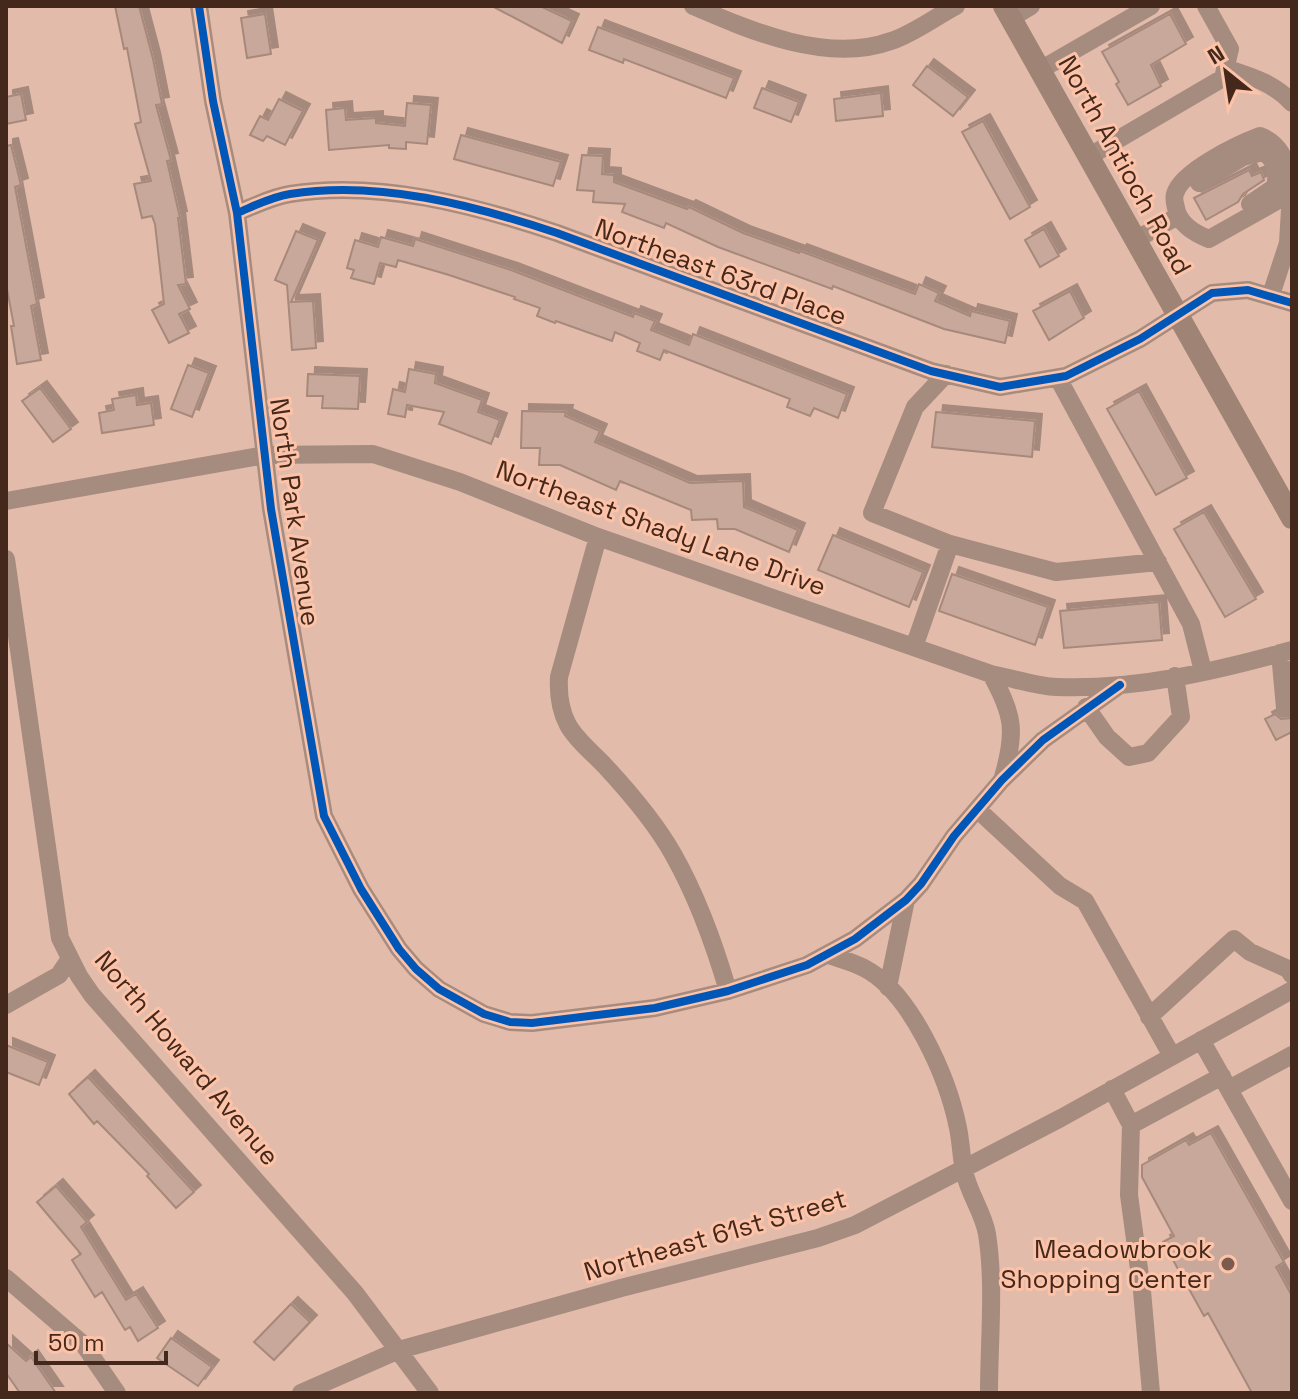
<svg xmlns="http://www.w3.org/2000/svg" width="1298" height="1399" font-family="'Space Grotesk',sans-serif">
	<style>
		.building { fill: #c8a89b; stroke: #a7897b; stroke-width: 2; filter: url(#shadow) }
		.lines { fill: none; stroke-linecap: round; stroke-linejoin: round }
		.minor { stroke: #a68b7f; stroke-width: 18 }
		.major { stroke: #9f8375; stroke-width: 22 }
		.cycleway-casing { stroke: #fdc3a9; stroke-width: 13 }
		.cycleway { stroke: #0057b8; stroke-width: 8 }
		.poi-dot { fill: #7b5b4d; stroke: #fdc3a9; stroke-width: 3 }
		.labels { text-anchor: middle; stroke-width: 6; stroke-linejoin: round; paint-order: stroke }
		.street-label { font-size: 26px; fill: #44281b; stroke: #fdc3a9 }
		.poi-label { font-size: 26px; fill: #44281b; stroke: #fdc3a9; text-anchor: end }
	</style>
	<defs>
		<filter id="shadow"><feDropShadow dx="7" dy="-7" stdDeviation="0" flood-color="#0004"/></filter>
	</defs>
	<rect width="100%" height="100%" fill="#e2bbaa"/>
	<path class="building" d="M115,6H139L153,59L162,104L156,105L171,160L167,161L180,218H178L186,284L178,285L190,309L179,314L189,333L169,343L152,310L164,304L155,224L152,216L142,218L134,184L151,181L135,124L141,122L127,48L124,49Z
		M492,6H540L572,21L562,43Z
		M265,14L271,54L247,58L241,18Z
		M1170,14L1186,44L1151,65L1161,86L1128,105L1116,84L1119,82L1102,52Z
		M598,27L734,78L726,98L624,59L623,63L589,50Z
		M927,66L968,97L953,116L913,85Z
		M762,88L799,102L791,122L754,108Z
		M881,93L883,116L836,121L834,99Z
		M21,94L26,120L6,124V97Z
		M279,99L303,111L285,145L267,136L263,141L250,135L260,116L268,120Z
		M407,103L431,105L427,144L406,142V149L389,148V145L329,150L326,110L345,108L346,120L376,118V123L405,126Z
		M983,121L1030,207L1010,219L962,132Z
		M461,135L561,162L553,186L454,159Z
		M11,145L21,185L15,187L37,304L31,306L41,360L17,364L11,326H14L6,284V146Z
		M582,155L603,156L602,174L614,175V182L687,209L689,207L743,233L799,253L800,251L915,294L919,284L939,293L935,301L970,316L971,311L1010,321L1005,343L944,329L833,286L832,289L718,247L666,223L664,228L622,212L625,204L593,202L594,191L577,190Z
		M1249,170L1252,176L1261,172L1264,180L1243,194L1238,202L1206,220L1194,198Z
		M1044,229L1059,256L1040,267L1025,240Z
		M296,231L318,240L291,302L313,301L316,348L292,350L287,285L275,280Z
		M381,237L413,246L415,239L511,270L633,317L634,313L655,321L651,330L689,345L693,334L847,394L838,418L814,408L810,416L787,407L790,399L664,350L660,360L637,351L640,343L615,332L612,341L556,321L555,323L537,316L540,308L514,299L515,297L449,275L398,260L396,267L380,263L374,284L351,278L354,270L347,268L355,240L378,247Z
		M1070,291L1084,318L1049,340L1033,311Z
		M188,365L209,373L192,417L171,409Z
		M409,369L436,374L435,383L482,400L478,412L500,420L491,444L439,424L444,412L407,405L405,417L388,414L393,389L405,392Z
		M308,374L360,376L358,409L322,408L323,396H307Z
		M40,388L71,429L53,442L22,401Z
		M1139,391L1187,478L1156,495L1107,409Z
		M136,395L137,405L151,403L154,425L102,433L99,413L114,410L112,399Z
		M522,411L566,412L565,416L600,431L595,442L690,483L743,481L744,507L798,530L789,552L735,529H718L717,519L692,520L691,510L620,481L616,490L560,465H539L540,448H521Z
		M936,412L1035,421L1032,457L932,447Z
		M1204,512L1256,599L1225,617L1174,529Z
		M833,535L923,572L909,607L818,570Z
		M952,574L1048,607L1035,645L939,611Z
		M1159,602L1162,640L1064,648L1060,611Z
		M1275,714L1281,719L1292,718V732L1276,740L1265,719Z
		M6,1045L48,1062L39,1085L6,1072Z
		M88,1077L194,1192L176,1208L147,1176L149,1174L97,1121L94,1124L69,1094Z
		M1211,1133L1284,1262L1276,1267L1292,1296V1393H1252L1208,1313L1204,1316L1163,1242L1174,1236L1142,1177V1165L1186,1140L1189,1145Z
		M56,1186L87,1222L81,1227L126,1300L136,1294L158,1328L138,1341L130,1327L125,1330L102,1292L95,1297L72,1260L81,1254L37,1202Z
		M291,1304L310,1322L274,1360L254,1342Z
		M171,1338L212,1367L198,1386L157,1358Z
		M6,1343L26,1361L31,1357L56,1393H20L6,1373Z"/>
	<g class="lines">
		<path class="minor" d="M199,6L213,101L237,213L271,509L324,816L361,889L399,949L416,969L439,989L484,1014L510,1022L532,1023L655,1008L728,991L807,965L855,939L906,900L921,884L954,836L1002,780L1043,740L1120,685
			M693,6C751,31 827,64 891,41C913,34 935,17 956,6
			M1011,18L1031,6
			M1225,68C1250,76 1274,83 1292,103
			M1040,70L1151,6
			M1260,136C1284,145 1290,170 1291,193L1209,239C1196,234 1182,226 1177,212C1176,207 1173,199 1175,194C1181,171 1239,144 1260,136Z
			M1088,157L1223,78L1230,49L1206,6
			M1199,183L1243,157L1263,152C1277,161 1278,172 1275,187L1250,204
			M237,213C254,206 271,197 290,194C379,180 473,205 557,233L931,371L1000,387L1066,376L1140,339L1212,293L1248,290L1292,303
			M1135,240L1178,216
			M1271,295L1288,243L1291,193
			M946,374L915,407L872,513L950,544L1056,572L1158,562
			M1058,378L1191,624L1203,671
			M6,501L265,455L373,454L460,482L598,537L991,674C1013,678 1035,686 1057,687C1136,690 1217,671 1292,650
			M598,537L559,677C558,695 560,710 568,725C577,741 593,753 605,766C630,793 655,822 673,854C698,898 714,943 728,991
			M6,559L60,938L79,976L92,995L355,1293L430,1393
			M914,647L950,544
			M1280,653L1285,708
			M991,674C1014,715 1016,732 1003,777
			M1086,707L1107,737L1129,757L1148,753L1181,717L1175,676
			M977,809L1060,886L1085,901L1172,1056
			M829,955C840,959 853,962 864,968C911,992 948,1078 958,1128C961,1142 961,1156 964,1170C968,1193 983,1211 987,1234C995,1285 989,1341 989,1393
			M888,987L906,900
			M6,1005L59,975L69,960
			M1149,1017L1234,939L1250,952L1288,969L1292,975
			M1201,1040L1292,1201
			M1112,1089L1131,1125L1222,1076
			M1229,1089L1292,1055
			M1131,1125L1129,1195L1142,1291L1151,1393
			M6,1278L84,1345L117,1393
			M301,1393L399,1350L621,1288L818,1238L855,1225L1061,1118L1292,990"/>
		<path class="major" d="M1004,6L1292,518"/>
		<defs>
			<path id="cycleway" d="M199,6L213,101L237,213L271,509L324,816L361,889L399,949L416,969L439,989L484,1014L510,1022L532,1023L655,1008L728,991L807,965L855,939L906,900L921,884L954,836L1002,780L1043,740L1120,685
				M237,213C254,206 271,197 290,194C379,180 473,205 557,233L931,371L1000,387L1066,376L1140,339L1212,293L1248,290L1292,303"/>
		</defs>
		<use href="#cycleway" class="cycleway-casing"/>
		<use href="#cycleway" class="cycleway"/>
	</g>
	<circle class="poi-dot" cx="1228" cy="1264" r="8"/>
	<g class="labels">
		<g class="street-label">
			<text transform="translate(1125 165) rotate(61)" y="9">North Antioch Road</text>
			<text transform="translate(721 272) rotate(20)" y="9">Northeast 63rd Place</text>
			<text transform="translate(295 512) rotate(82)" y="9">North Park Avenue</text>
			<text transform="translate(661 528) rotate(20)" y="9">Northeast Shady Lane Drive</text>
			<text transform="translate(187 1058) rotate(50)" y="9">North Howard Avenue</text>
			<text transform="translate(715 1235) rotate(-16)" y="9">Northeast 61st Street</text>
		</g>
		<g class="poi-label">
			<text x="1212" y="1258">Meadowbrook<tspan x="1212" dy="30">Shopping Center</tspan></text>
		</g>
	</g>
	<rect width="1298" height="1399" fill="none" stroke="#44281b" stroke-width="16"/>
	<g transform="translate(1226 72) rotate(330)" stroke="#fdc3a9" stroke-width="6" paint-order="stroke">
	<path d="M0-6L14 30L0 20L-14 30Z" fill="#44281b"/>
	<text y="-12" font-size="22" font-weight="bold" text-anchor="middle" fill="#44281b">N</text>
	</g>
	<path d="M36 1351v12h130v-12" fill="none" stroke="#44281b" stroke-width="4"/>
	<text x="48" y="1351" font-size="24" fill="#44281b" stroke="#fdc3a9" stroke-width="6" paint-order="stroke">50 m</text>
</svg>
